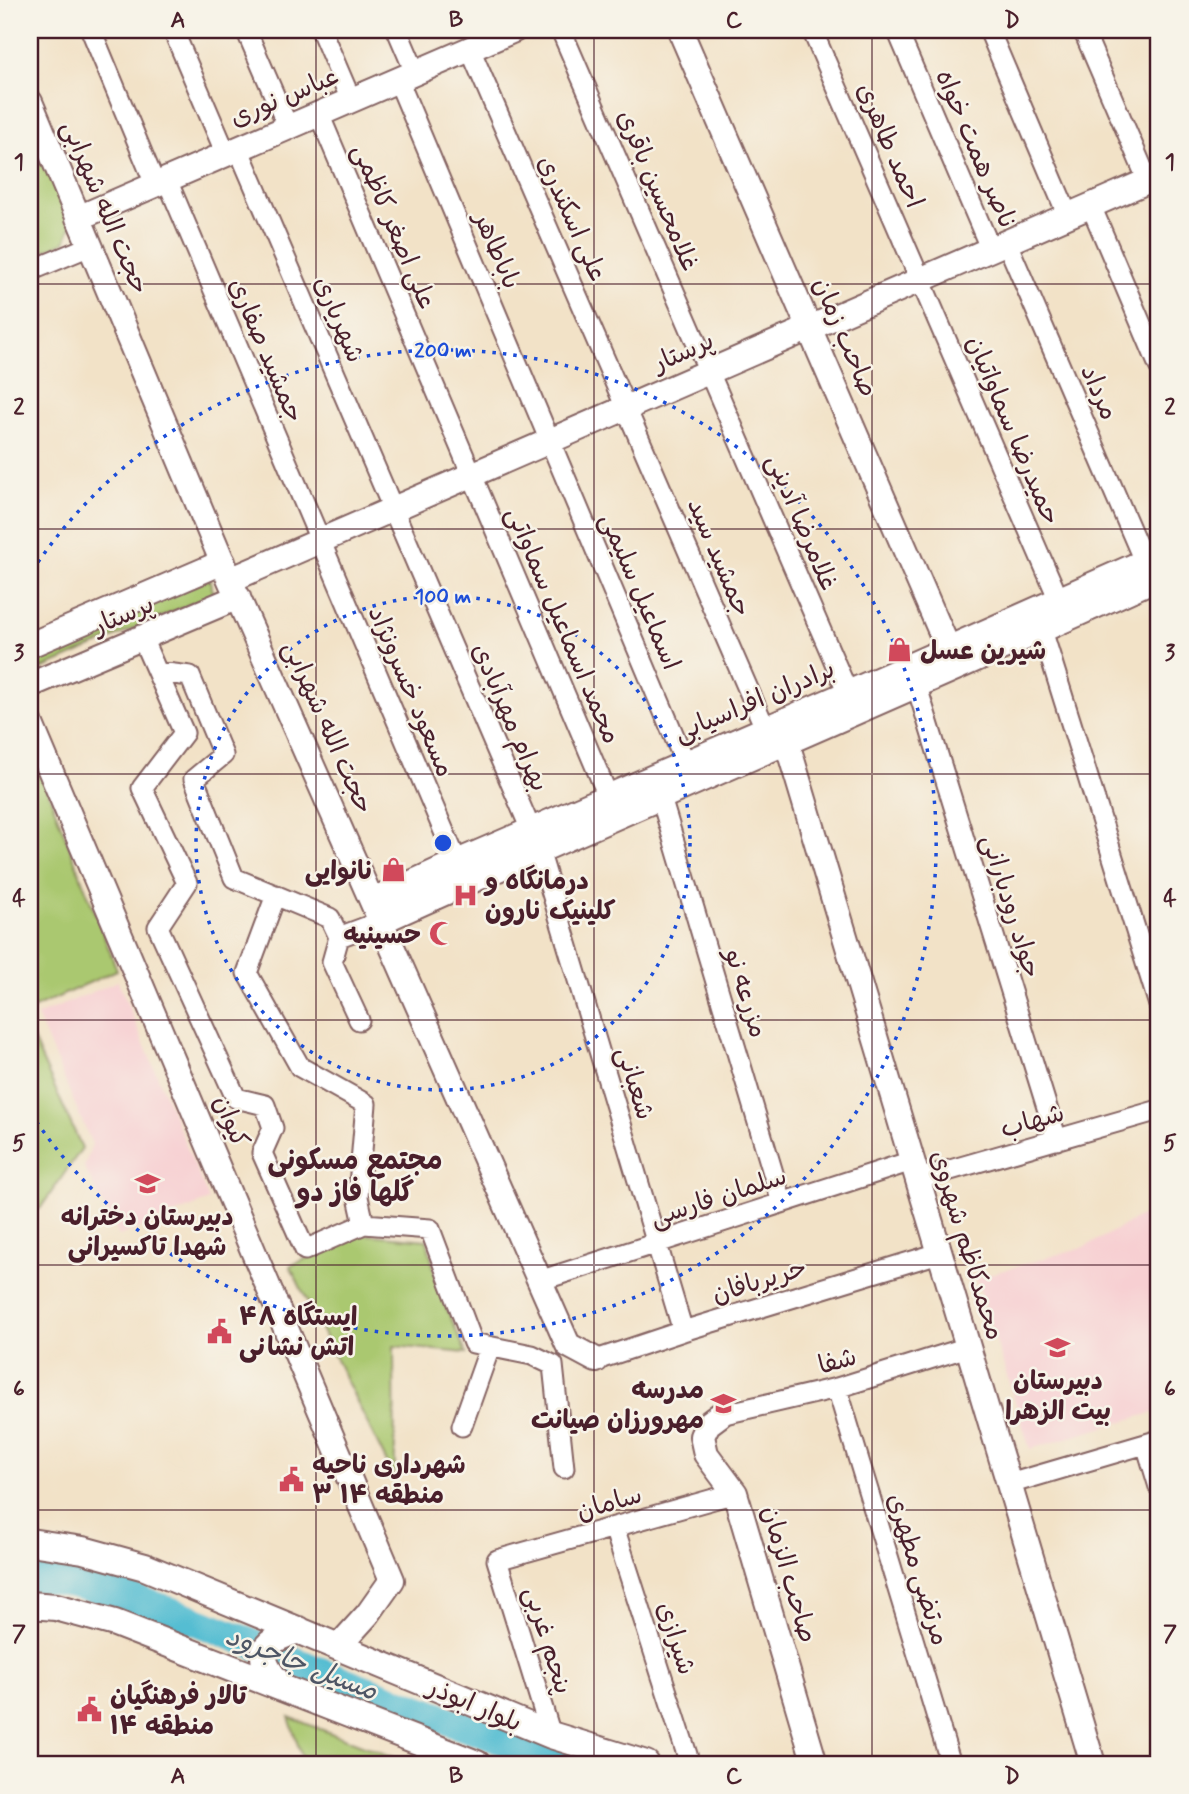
<svg xmlns="http://www.w3.org/2000/svg" width="1189" height="1794" font-family="Mynerve,'Playpen Sans Arabic',sans-serif">
	<style>
		.built { fill: #f7cfd2 }
		.green { fill: #aac86f; stroke: #7a744d; stroke-width: 2 }
		.lines { fill: none; stroke-linecap: round; stroke-linejoin: round }
		.river { stroke: #55bdd2; stroke-width: 30 }
		.minor-casing { stroke: #856362; stroke-width: 23 }
		.tertiary-casing { stroke: #856362; stroke-width: 28 }
		.secondary-casing { stroke: #856362; stroke-width: 30 }
		.minor { stroke: #fff; stroke-width: 19 }
		.tertiary { stroke: #fff; stroke-width: 24 }
		.secondary { stroke: #fff; stroke-width: 26 }
		.grid { fill: none; stroke: #4a1f2b; stroke-width: 2; stroke-opacity: 0.55 }
		.ring { fill: none; stroke: #1d4ed8; stroke-width: 3.5; stroke-dasharray: 3.5 7 }
		.labels { text-anchor: middle; stroke-width: 5; stroke-linejoin: round; paint-order: stroke }
		.street-label { font-size: 26px; fill: #4a1f2b; stroke: #f7f3e8 }
		.poi-label { font-size: 26px; font-weight: bold; fill: #4a1f2b; stroke: #f7f3e8; text-anchor: start }
		.neighbourhood-label { font-size: 28px; font-weight: bold; fill: #4a1f2b; stroke: #f7f3e8 }
		.water-label { font-size: 28px; font-style: italic; fill: #4e5665; stroke: #f7f3e8 }
		.centre { fill: #1d4ed8; stroke: #f7f3e8; stroke-width: 3.5 }
		.ring-label { font-size: 21px; text-anchor: middle; font-weight: bold; fill: #1d4ed8; stroke: #f7f3e8; stroke-width: 5; stroke-linejoin: round; paint-order: stroke }
		.neatline { fill: none; stroke: #4a1f2b; stroke-width: 2.5 }
		.grid-label { font-size: 23px; text-anchor: middle; font-weight: bold; fill: #4a1f2b }
	</style>
	<rect width="100%" height="100%" fill="#f7f3e8"/>
	<filter id="ink" filterUnits="userSpaceOnUse"><feTurbulence type="fractalNoise" baseFrequency=".0143" numOctaves="2"/><feDisplacementMap in="SourceGraphic" scale="14" xChannelSelector="R" yChannelSelector="G"/><feConvolveMatrix kernelMatrix="1 2 1 2 8 2 1 2 1" color-interpolation-filters="sRGB"/></filter>
	<filter id="wash" filterUnits="userSpaceOnUse"><feTurbulence type="fractalNoise" baseFrequency=".00686" numOctaves="4" result="noise"/><feDisplacementMap in="SourceGraphic" scale="28" xChannelSelector="R" yChannelSelector="G"/><feGaussianBlur stdDeviation="1.57" result="paint"/><feColorMatrix in="noise" values="0 0 0 0 0 0 0 0 0 0 0 0 0 0 0 0 0 1.4 0 .05"/><feComposite in="paint" operator="in"/></filter>
	<g filter="url(#wash)">
		<rect width="100%" height="100%" fill="#f2e2c7"/>
		<path class="built" d="M118,981L209,1200L119,1236L84,1167L92,1144L37,1016Z
			M1159,1206V1411L1030,1449L976,1278L1087,1246Z"/>
		<path class="green" d="M30,118L73,221L65,242L30,257Z
			M209,579L214,594L30,674V657Z
			M30,745L117,970L30,1010Z
			M30,1033L82,1148L40,1209L30,1207Z
			M360,1234L427,1240L439,1291L466,1353L394,1346L395,1479L290,1266Z
			M289,1717L411,1764H304Z"/>
		<g class="lines">
			<path class="river" d="M30,1576C131,1588 225,1633 318,1671C400,1705 485,1733 568,1764"/>
		</g>
	</g>
	<g filter="url(#ink)">
		<g class="lines">
			<defs>
				<path id="minor" d="M91,30L155,184
					M173,30L226,154
					M246,30L288,127
					M321,30L351,100
					M397,30L415,72
					M561,30L848,693
					M812,30L1059,600
					M897,30L991,250
					M989,30L1068,216
					M1083,30L1148,181
					M470,49L765,728
					M398,80L685,762
					M319,114L608,796
					M238,148L531,830
					M167,180L457,862
					M1091,206L1159,366
					M1007,243L1144,561
					M30,271L90,246
					M1042,630L1159,1005
					M142,638L184,733L142,788L187,883L158,927L236,1098L265,1105L273,1128L262,1153L305,1250L364,1224L430,1229L473,1343L532,1355L553,1365L564,1468
					M158,672L190,676L223,755L194,779L234,878L330,918L339,937L332,962L359,1020
					M917,687L1057,1140
					M661,798L782,1203
					M539,850L683,1331
					M276,895L247,973L300,1067L366,1104L358,1197L364,1224
					M339,937L382,921
					M919,1179L1159,1110
					M539,1281L912,1161
					M596,1360L683,1331L939,1253
					M837,1388L951,1764
					M720,1415L837,1388L968,1347
					M462,1426L490,1347
					M1146,1444L1159,1487
					M1009,1484L1159,1440
					M614,1527L690,1764
					M551,1735L497,1560L735,1493"/>
				<path id="tertiary" d="M680,30L954,662
					M30,102L230,580L568,1345L596,1360
					M78,218L514,30
					M230,580L1159,176
					M30,645L223,562
					M30,685L238,597
					M30,722L392,1580L368,1614L338,1647
					M787,743L1093,1764
					M373,901L457,862L848,693L1159,555
					M382,921C640,804 901,695 1159,577
					M720,1415L708,1424L702,1436L706,1454L735,1493L815,1764"/>
				<path id="secondary" d="M30,1542L83,1550L145,1567L551,1735L646,1764
					M30,1605L56,1607L115,1623L477,1764
					M281,1686C252,1656 261,1641 299,1630"/>
			</defs>
			<use href="#minor" class="minor-casing"/>
			<use href="#tertiary" class="tertiary-casing"/>
			<use href="#secondary" class="secondary-casing"/>
			<use href="#minor" class="minor"/>
			<use href="#tertiary" class="tertiary"/>
			<use href="#secondary" class="secondary"/>
		</g>
	</g>
	<path class="grid" d="M316,30V1764M594,30V1764M872,30V1764M30,284H1159M30,529H1159M30,774H1159M30,1020H1159M30,1265H1159M30,1510H1159"/>
	<g class="ring">
		<circle cx="443" cy="843" r="247"/>
		<path d="M32 571A493 493 0 1 1 32 1115"/>
	</g>
	<defs>
		<symbol id="shop-bare" viewBox="-9 -9 18 18"><path d="M-5-2.5h2.3a2.7 3.5 0 0 1 5.4 0H5L5.5 6h-11ZM-1.5-2.5h3a1.5 2.3 0 0 0-3 0Z" fill="#d1495b" stroke="#f7f3e8" stroke-width="2.5" paint-order="stroke"/></symbol>
		<symbol id="hospital-bare" viewBox="-9 -9 18 18"><path d="M-5-5h3v3.5h4V-5h3V5h-3V1.5h-4V5h-3Z" fill="#d1495b" stroke="#f7f3e8" stroke-width="2.5" paint-order="stroke"/></symbol>
		<symbol id="mosque-bare" viewBox="-9 -9 18 18"><path d="M3.5-4.9A6 6 0 1 0 3.5 4.9A5 5 0 1 1 3.5-4.9Z" fill="#d1495b" stroke="#f7f3e8" stroke-width="2.5" paint-order="stroke"/></symbol>
		<symbol id="school-bare" viewBox="-9 -9 18 18"><path d="M0-5L7-2L0 1L-7-2ZM-4 1L0 2.5L4 1V4Q0 6-4 4Z" fill="#d1495b" stroke="#f7f3e8" stroke-width="2.5" paint-order="stroke"/></symbol>
		<symbol id="civic-bare" viewBox="-9 -9 18 18"><path d="M-.6-6.5H3V-4.5H.6V-3L4-1V1h2V6H-6V1h2V-1L-.6-3ZM-1.2 2.5V6h2.4V2.5Z" fill="#d1495b" stroke="#f7f3e8" stroke-width="2.5" paint-order="stroke"/></symbol>
	</defs>
	<g fill-rule="evenodd">
		<use href="#shop-bare" x="882" y="632" width="35" height="35"/>
		<use href="#shop-bare" x="376" y="852" width="35" height="35"/>
		<use href="#hospital-bare" x="448" y="878" width="35" height="35"/>
		<use href="#mosque-bare" x="424" y="916" width="35" height="35"/>
		<use href="#school-bare" x="130" y="1166" width="35" height="35"/>
		<use href="#civic-bare" x="202" y="1314" width="35" height="35"/>
		<use href="#school-bare" x="1040" y="1330" width="35" height="35"/>
		<use href="#school-bare" x="706" y="1386" width="35" height="35"/>
		<use href="#civic-bare" x="274" y="1462" width="35" height="35"/>
		<use href="#civic-bare" x="72" y="1692" width="35" height="35"/>
	</g>
	<g class="labels">
		<g class="street-label">
			<text transform="translate(284 96) rotate(-23)" y="9">عباس نوری</text>
			<text transform="translate(891 145) rotate(67)" y="9">احمد طاهری</text>
			<text transform="translate(977 149) rotate(67)" y="9">ناصر همت خواه</text>
			<text transform="translate(659 190) rotate(67)" y="9">غلامحسین باقری</text>
			<text transform="translate(106 207) rotate(67)" y="9">حجت الله شهرابی</text>
			<text transform="translate(573 218) rotate(66)" y="9">علی اسکندری</text>
			<text transform="translate(395 226) rotate(67)" y="9">علی اصغر کاظمی</text>
			<text transform="translate(498 250) rotate(67)" y="9">باباطاهر</text>
			<text transform="translate(340 319) rotate(67)" y="9">شهریاری</text>
			<text transform="translate(846 337) rotate(67)" y="9">صاحب زمان</text>
			<text transform="translate(267 350) rotate(67)" y="9">جمشید صفاری</text>
			<text transform="translate(683 351) rotate(-24)" y="9">پرستار</text>
			<text transform="translate(1100 392) rotate(67)" y="9">مرداد</text>
			<text transform="translate(1014 430) rotate(67)" y="9">حمیدرضا سماواتیان</text>
			<text transform="translate(803 522) rotate(67)" y="9">غلامرضا آدینی</text>
			<text transform="translate(720 557) rotate(67)" y="9">جمشید سید</text>
			<text transform="translate(641 591) rotate(67)" y="9">اسماعیل سلیمی</text>
			<text transform="translate(123 614) rotate(-23)" y="9">پرستار</text>
			<text transform="translate(564 625) rotate(67)" y="9">محمد اسماعیل سماواتی</text>
			<text transform="translate(412 691) rotate(67)" y="9">مسعود خسرونژاد</text>
			<text transform="translate(754 700) rotate(-23)" y="9">برادران افراسیابی</text>
			<text transform="translate(511 717) rotate(67)" y="9">بهرام مهرآبادی</text>
			<text transform="translate(329 727) rotate(66)" y="9">حجت الله شهرابی</text>
			<text transform="translate(1012 906) rotate(73)" y="9">جواد رودبارانی</text>
			<text transform="translate(747 993) rotate(73)" y="9">مزرعه نو</text>
			<text transform="translate(636 1083) rotate(73)" y="9">شعبانی</text>
			<text transform="translate(1032 1120) rotate(-16)" y="9">شهاب</text>
			<text transform="translate(232 1121) rotate(67)" y="9">کیوان</text>
			<text transform="translate(718 1196) rotate(-18)" y="9">سلمان فارسی</text>
			<text transform="translate(968 1245) rotate(73)" y="9">محمدکاظم شهروی</text>
			<text transform="translate(759 1280) rotate(-17)" y="9">حریربافان</text>
			<text transform="translate(837 1360) rotate(-16)" y="9">شفا</text>
			<text transform="translate(609 1502) rotate(-16)" y="9">سامان</text>
			<text transform="translate(919 1569) rotate(73)" y="9">مرتضی مطهری</text>
			<text transform="translate(790 1574) rotate(74)" y="9">صاحب الزمان</text>
			<text transform="translate(677 1638) rotate(72)" y="9">شیرازی</text>
			<text transform="translate(549 1640) rotate(73)" y="9">پنجم غربی</text>
			<text transform="translate(475 1704) rotate(23)" y="9">بلوار ابوذر</text>
		</g>
		<g class="poi-label">
			<text x="920" y="659">شیرین عسل</text>
			<text x="374" y="879" text-anchor="end">نانوایی</text>
			<text x="485" y="889">درمانگاه و<tspan x="485" dy="30">کلینیک نارون</tspan></text>
			<text x="421" y="943" text-anchor="end">حسینیه</text>
			<text x="147" y="1225" text-anchor="middle">دبیرستان دخترانه<tspan x="147" dy="30">شهدا تاکسیرانی</tspan></text>
			<text x="239" y="1325">ایستگاه ۴۸<tspan x="239" dy="30">اتش نشانی</tspan></text>
			<text x="1058" y="1389" text-anchor="middle">دبیرستان<tspan x="1058" dy="30">بیت الزهرا</tspan></text>
			<text x="704" y="1398" text-anchor="end">مدرسه<tspan x="704" dy="30">مهرورزان صیانت</tspan></text>
			<text x="312" y="1473">شهرداری ناحیه<tspan x="312" dy="30">۳ منطقه ۱۴</tspan></text>
			<text x="110" y="1704">تالار فرهنگیان<tspan x="110" dy="30">منطقه ۱۴</tspan></text>
		</g>
		<g class="neighbourhood-label">
			<text x="355" y="1169">مجتمع مسکونی<tspan x="355" dy="32">گلها فاز دو</tspan></text>
		</g>
		<g class="water-label">
			<text transform="translate(302 1662) rotate(21)" y="10">مسیل جاجرود</text>
		</g>
	</g>
	<circle cx="443" cy="843" r="10" class="centre"/>
	<g class="ring-label">
		<text x="443" y="357">200 m</text>
		<text x="443" y="603">100 m</text>
	</g>
	<rect width="1189" height="1794" fill="none" stroke="#f7f3e8" stroke-width="77"/>
	<rect x="38" y="38" width="1112" height="1718" class="neatline"/>
	<g class="grid-label">
		<text x="178" y="27">A</text>
		<text x="456" y="27">B</text>
		<text x="734" y="27">C</text>
		<text x="1012" y="27">D</text>
		<text x="19" y="169">1</text>
		<text x="1170" y="169">1</text>
		<text x="19" y="414">2</text>
		<text x="1170" y="414">2</text>
		<text x="19" y="660">3</text>
		<text x="1170" y="660">3</text>
		<text x="19" y="905">4</text>
		<text x="1170" y="905">4</text>
		<text x="19" y="1150">5</text>
		<text x="1170" y="1150">5</text>
		<text x="19" y="1396">6</text>
		<text x="1170" y="1396">6</text>
		<text x="19" y="1641">7</text>
		<text x="1170" y="1641">7</text>
		<text x="178" y="1783">A</text>
		<text x="456" y="1783">B</text>
		<text x="734" y="1783">C</text>
		<text x="1012" y="1783">D</text>
	</g>
</svg>
